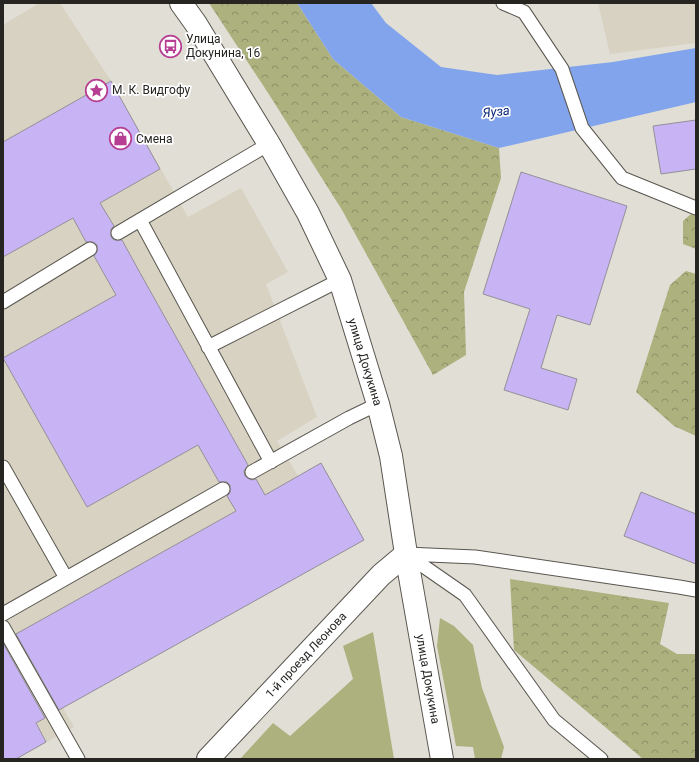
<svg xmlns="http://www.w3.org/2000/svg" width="699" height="762" font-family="Roboto,sans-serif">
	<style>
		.built { fill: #d8d2c2 }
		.grass { fill: #adb17e }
		.forest { fill: url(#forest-crowns) }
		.water { fill: #81a4ed }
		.building { fill: #c8b4f4; stroke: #929098 }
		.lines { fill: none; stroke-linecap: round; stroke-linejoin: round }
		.lane-casing { stroke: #59564f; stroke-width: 15 }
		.street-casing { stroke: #59564f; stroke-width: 24 }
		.secondary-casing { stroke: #59564f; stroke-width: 24 }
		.lane { stroke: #fff; stroke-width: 13 }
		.street { stroke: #fff; stroke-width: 22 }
		.secondary { stroke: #fff; stroke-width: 22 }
		.labels { text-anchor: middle; stroke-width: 3.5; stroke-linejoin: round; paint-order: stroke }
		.poi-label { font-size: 12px; fill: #262522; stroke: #fff; text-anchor: start }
		.street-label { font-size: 12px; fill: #262522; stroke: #fff }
		.water-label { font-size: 13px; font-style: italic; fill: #09287a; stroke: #fff }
	</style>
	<defs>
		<pattern id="forest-crowns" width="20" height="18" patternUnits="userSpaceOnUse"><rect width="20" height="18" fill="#adb17e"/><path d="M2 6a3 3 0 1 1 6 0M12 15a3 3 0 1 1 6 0" fill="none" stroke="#8d9067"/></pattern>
	</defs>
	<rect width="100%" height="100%" fill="#e1ded6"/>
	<path class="built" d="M39,3H60L111,81L188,217L241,188L288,272L266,284L317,417L277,441L298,476L321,463L364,540L63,708L74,727L16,759H3V25Z
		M598,3H696V43L610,54Z"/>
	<path class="grass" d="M440,618L454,626L473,645L482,688L504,747L501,759H475L473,747L456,746L437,646Z
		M373,632L394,759H240L273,723L290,736L353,679L343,646Z"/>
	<path class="forest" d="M209,3H297L333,59L401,117L499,148L501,178L464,292L466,355L433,375L342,210L270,96Z
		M691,214L696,216V249L683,244V221Z
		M686,271L696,274V436L674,426L636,392L670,285Z
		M510,579L669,603L660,644L677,654H696V759H643L514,650Z"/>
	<path class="water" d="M297,3H371L386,23L441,67L497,75L613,62L696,48V102L499,148L401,117L333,59Z"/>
	<path class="building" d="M111,81L160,169L100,203L114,226L111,229V237L114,240H122L144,280L248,465L244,471L245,476L251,480L256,479L265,495L321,463L364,540L59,710L16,634L236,511L227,496L230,493V485L227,482H219L198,445L87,507L3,358L116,295L94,256L97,252V245L93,242H86L73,218L3,257V142Z
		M696,120V169L661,174L653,126Z
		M521,172L627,206L590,325L557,315L541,368L577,379L568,410L504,390L530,309L483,294Z
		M641,492L696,514V564L624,536Z
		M3,643L45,718L36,723L46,742L16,759H3Z"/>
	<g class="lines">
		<defs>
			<path id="lane" d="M503,3L524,12L562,69L582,128L622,178L696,208
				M140,220L271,462
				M118,233L269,144
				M3,302L90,249
				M208,347L340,280
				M3,467L66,578
				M252,472L349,418L378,404
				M406,554L475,557L679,587L696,590
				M406,554L465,595L554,720L601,759
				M3,614L223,489
				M3,627L78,759"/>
			<path id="street" d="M208,759L381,575L406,554"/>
			<path id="secondary" d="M181,3L196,24L269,144L308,213L340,280L378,404L391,456L406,554L442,759"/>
		</defs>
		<use href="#lane" class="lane-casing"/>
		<use href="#street" class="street-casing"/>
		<use href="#secondary" class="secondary-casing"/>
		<use href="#lane" class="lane"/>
		<use href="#street" class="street"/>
		<use href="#secondary" class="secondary"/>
	</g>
	<defs>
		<symbol id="bus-ring" viewBox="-11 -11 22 22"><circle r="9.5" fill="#fff" stroke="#b73f93" stroke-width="1.5"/><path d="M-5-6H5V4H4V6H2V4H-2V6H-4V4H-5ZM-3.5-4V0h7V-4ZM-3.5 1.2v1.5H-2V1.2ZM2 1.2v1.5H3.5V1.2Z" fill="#b73f93"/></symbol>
		<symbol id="sight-ring" viewBox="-11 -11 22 22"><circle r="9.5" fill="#fff" stroke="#b73f93" stroke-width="1.5"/><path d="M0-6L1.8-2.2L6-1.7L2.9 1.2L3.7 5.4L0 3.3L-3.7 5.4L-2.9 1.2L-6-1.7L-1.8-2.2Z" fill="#b73f93"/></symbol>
		<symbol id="shop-ring" viewBox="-11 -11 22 22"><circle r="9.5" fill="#fff" stroke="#b73f93" stroke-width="1.5"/><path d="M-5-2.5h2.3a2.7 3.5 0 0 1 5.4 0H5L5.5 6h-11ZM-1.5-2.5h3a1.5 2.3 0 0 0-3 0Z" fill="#b73f93"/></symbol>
	</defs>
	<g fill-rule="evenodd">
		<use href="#bus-ring" x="158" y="34" width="25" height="25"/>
		<use href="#sight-ring" x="84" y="78" width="25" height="25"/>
		<use href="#shop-ring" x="108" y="126" width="25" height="25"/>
	</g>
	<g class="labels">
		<g class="poi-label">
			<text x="186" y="43">Улица<tspan x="186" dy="14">Докунина, 16</tspan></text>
			<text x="112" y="94">М. К. Видгофу</text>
			<text x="136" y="143">Смена</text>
		</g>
		<g class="street-label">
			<text transform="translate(365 362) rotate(73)" y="4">улица Докукина</text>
			<text transform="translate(306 655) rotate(-47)" y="4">1-й проезд Леонова</text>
			<text transform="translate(428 679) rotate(80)" y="4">улица Докукина</text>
		</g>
		<g class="water-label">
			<text transform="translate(496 111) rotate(-6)" y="5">Яуза</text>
		</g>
	</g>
	<rect width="699" height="762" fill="none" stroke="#262522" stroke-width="8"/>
</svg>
